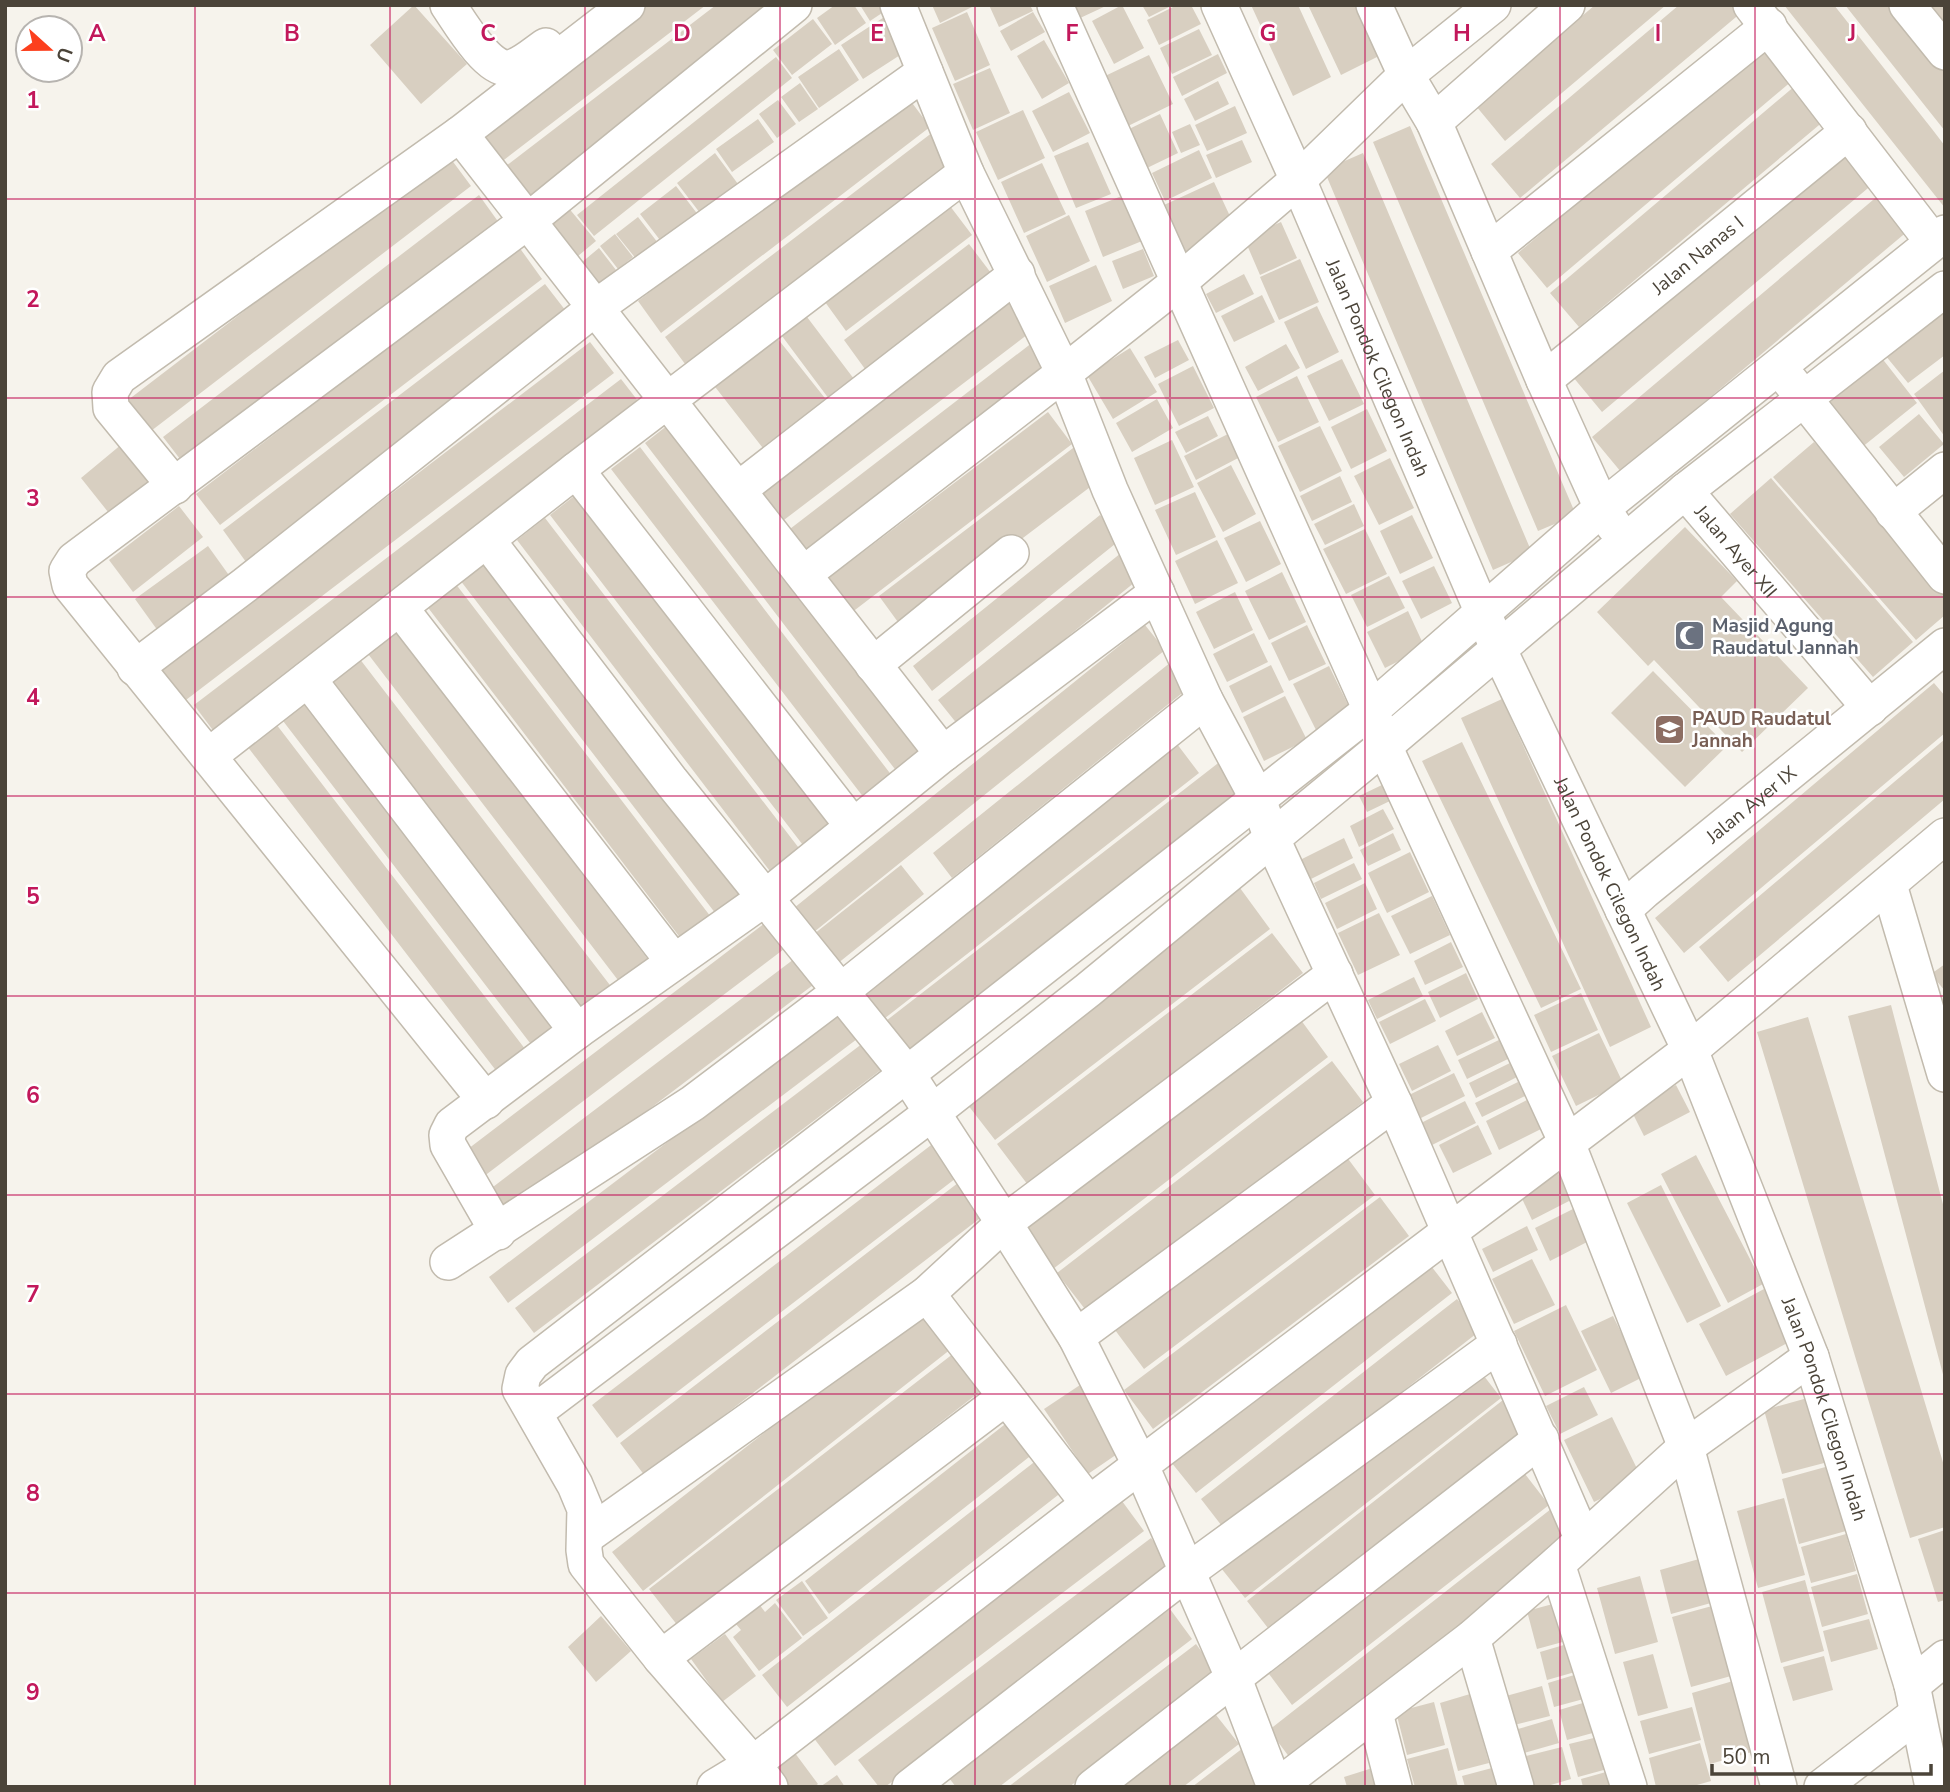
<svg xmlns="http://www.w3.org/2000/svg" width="1950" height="1792" font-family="'Nunito Sans',sans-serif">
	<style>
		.building { fill: #d8cfc1 }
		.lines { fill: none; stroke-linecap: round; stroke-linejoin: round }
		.minor-casing { stroke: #c2bbae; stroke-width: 38 }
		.minor { stroke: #fff; stroke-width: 35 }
		.grid { fill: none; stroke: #c2185b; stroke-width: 2; stroke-opacity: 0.55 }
		.labels { text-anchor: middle; stroke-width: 5; stroke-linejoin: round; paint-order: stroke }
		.street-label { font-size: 19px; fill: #4b4439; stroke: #fff }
		.worship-label { font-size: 19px; font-weight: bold; fill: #5b616d; stroke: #fff; text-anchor: start }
		.education-label { font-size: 19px; font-weight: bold; fill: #785e54; stroke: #fff; text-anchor: start }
		.grid-label { font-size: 23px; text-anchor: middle; font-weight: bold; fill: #c2185b; stroke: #fff; stroke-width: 5; stroke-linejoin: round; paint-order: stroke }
	</style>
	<rect width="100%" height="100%" fill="#f6f3ec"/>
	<path class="building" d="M414,5L467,64L421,104L370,45Z
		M642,5H706L500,163L476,132Z
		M716,5H780L525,200L502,169Z
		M835,5H854L866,23L835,45L817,18Z
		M860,5H890L891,7L870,21Z
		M932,5H976L940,23Z
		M989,5H1030L1033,11L999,27Z
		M1071,5H1108L1078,19Z
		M1122,5L1144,48L1114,64L1092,21Z
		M1142,5H1173L1149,17Z
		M1177,5H1191L1201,24L1159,45L1147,20Z
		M1251,5H1298L1331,77L1293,96Z
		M1308,5H1355L1379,56L1341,75Z
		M1595,5H1666L1505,141L1476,106Z
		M1679,5L1748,7L1520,198L1491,164Z
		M1784,5H1834L1932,129L1945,146V208Z
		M1845,5H1895L1945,68V131Z
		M1922,5H1945V35Z
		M967,12L990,65L955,81L932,28Z
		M1033,12L1045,32L1011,51L1000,31Z
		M889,14L911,48L863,79L841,45Z
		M813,19L832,44L792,75L773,50Z
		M1199,29L1212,55L1172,74L1160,48Z
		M1044,40L1069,83L1042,99L1017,56Z
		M1770,40L1799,75L1547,288L1518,253Z
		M839,49L859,80L819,108L798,77Z
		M1218,54L1227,73L1182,96L1173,77Z
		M1149,55L1173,104L1128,126L1103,77Z
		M776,57L792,78L594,236L577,215Z
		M990,68L1010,113L973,130L953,84Z
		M1802,80L1831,115L1579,327L1550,293Z
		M1218,81L1229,104L1195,121L1184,99Z
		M800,83L818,109L799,122L781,97Z
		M1069,92L1090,133L1053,152L1032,111Z
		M907,96L930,127L661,333L638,301Z
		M778,100L796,124L777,138L759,114Z
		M1235,106L1247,133L1207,151L1195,125Z
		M1023,110L1045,158L998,180L976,132Z
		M1160,114L1178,153L1147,168L1129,129Z
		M758,119L774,142L732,172L716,149Z
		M1190,124L1200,145L1181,153L1172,132Z
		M1410,126L1576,515L1538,531L1373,142Z
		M933,132L956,163L688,368L665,337Z
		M1242,140L1252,162L1216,178L1206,155Z
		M1088,142L1111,194L1076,208L1054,156Z
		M1850,143L1880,178L1602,412L1573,377Z
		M1199,150L1212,178L1165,201L1152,173Z
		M715,153L738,184L700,213L677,183Z
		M1363,153L1532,553L1493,570L1324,170Z
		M448,155L471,186L151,431L128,400Z
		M1042,163L1066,214L1024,233L1001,182Z
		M1214,182L1236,229L1186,253L1164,205Z
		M676,186L699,216L663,244L640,214Z
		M1886,189L1915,225L1621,472L1592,437Z
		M479,195L502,227L187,468L163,437Z
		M1124,195L1142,241L1103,257L1085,211Z
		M567,206L596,241L578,256L549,221Z
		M950,206L972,235L846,331L825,302Z
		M1069,215L1090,261L1047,282L1026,236Z
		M638,217L658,243L637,260L616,234Z
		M1281,222L1297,258L1260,275L1244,238Z
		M615,234L633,257L618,269L600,246Z
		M969,244L991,273L865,369L844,340Z
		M519,247L542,279L220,525L196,494Z
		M599,248L616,270L598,285L581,263Z
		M1143,249L1154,276L1123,289L1112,261Z
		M1300,259L1319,302L1279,320L1260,277Z
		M1096,265L1112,301L1065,323L1049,286Z
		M1244,274L1254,294L1216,313L1206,294Z
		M545,284L569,315L246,562L223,530Z
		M1262,295L1275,322L1234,342L1221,316Z
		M1012,296L1036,328L780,523L755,491Z
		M1317,306L1339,352L1306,369L1284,322Z
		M1945,307V355L1908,383L1885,355Z
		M804,313L854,379L829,399L779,332Z
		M774,334L828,402L766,452L712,383Z
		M1037,339L1062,370L810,564L786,532Z
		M1178,340L1189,360L1155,378L1144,357Z
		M590,342L614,373L182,703L158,672Z
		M1286,344L1300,368L1258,391L1245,367Z
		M1130,348L1157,392L1113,419L1087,375Z
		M1881,357L1917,403L1861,448L1824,403Z
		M1342,359L1364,404L1329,421L1307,376Z
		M1193,366L1214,408L1179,426L1158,384Z
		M1945,370V437L1914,394Z
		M1297,376L1319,422L1278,442L1256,397Z
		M621,379L645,410L218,737L194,705Z
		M1157,399L1173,428L1132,452L1116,423Z
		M1367,409L1387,451L1351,469L1331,427Z
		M1048,412L1072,444L851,613L826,580Z
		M1919,414L1944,444L1904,477L1879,447Z
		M1208,416L1218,436L1186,453L1175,432Z
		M673,421L933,759L904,781L645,443Z
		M1320,426L1342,471L1300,492L1278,446Z
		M1230,433L1242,456L1196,480L1184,456Z
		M128,439L164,483L116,522L81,478Z
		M1172,440L1194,487L1155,505L1134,458Z
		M1814,442L1945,591V615L1916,640L1773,477Z
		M1077,445L1102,478L903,629L879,596Z
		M640,447L899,785L871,807L611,469Z
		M1390,458L1414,508L1379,525L1354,476Z
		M1231,465L1256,514L1223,532L1197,483Z
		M1340,476L1352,502L1312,521L1300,496Z
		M1771,478L1913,642L1873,677L1730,514Z
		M1195,492L1216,537L1176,555L1155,510Z
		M578,493L837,831L809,853L550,515Z
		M1354,504L1364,526L1325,545L1314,524Z
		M179,506L203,537L133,592L109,560Z
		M1100,515L1120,540L932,691L913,666Z
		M1412,515L1433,558L1400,574L1380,531Z
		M545,518L805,856L776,879L517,540Z
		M1260,521L1281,564L1246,582L1224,538Z
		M1685,527L1737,581L1721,597L1808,688L1742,752L1654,660L1648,666L1597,612Z
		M1365,529L1387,574L1346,594L1323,549Z
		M1217,540L1238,583L1195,604L1175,561Z
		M208,546L231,578L158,631L135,599Z
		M1126,549L1145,574L958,725L938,700Z
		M488,558L748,897L719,918L460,580Z
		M1434,566L1452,603L1421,619L1402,581Z
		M1282,572L1306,622L1269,640L1245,591Z
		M1389,576L1405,608L1367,627L1351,595Z
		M455,583L714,921L685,944L426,605Z
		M1235,592L1253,630L1214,649L1196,612Z
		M1408,611L1425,648L1385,668L1367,632Z
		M1145,625L1165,650L814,932L794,908Z
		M1307,625L1326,664L1289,681L1271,643Z
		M393,628L653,966L624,988L365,650Z
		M1254,633L1268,662L1227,682L1213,654Z
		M356,654L616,993L587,1015L328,677Z
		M1176,658L1196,682L952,878L933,853Z
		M1271,665L1284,692L1242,713L1229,686Z
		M1329,666L1352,713L1316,730L1293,684Z
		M1653,671L1727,746L1685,787L1611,713Z
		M1934,683L1945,696V733L1684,953L1655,918Z
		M309,695L568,1033L540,1056L280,717Z
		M1285,696L1307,740L1264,761L1243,717Z
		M1502,699L1651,1027L1610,1047L1461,718Z
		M273,720L532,1058L504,1081L244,742Z
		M1945,739V799L1728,982L1699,947Z
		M1174,740L1199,773L880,1022L854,988Z
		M1462,742L1581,989L1541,1008L1422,761Z
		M1226,757L1252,790L907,1057L882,1024Z
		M1384,784L1392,800L1367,812L1359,796Z
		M1383,809L1394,829L1359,847L1350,826Z
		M1393,833L1401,850L1368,866L1360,850Z
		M1344,838L1353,858L1309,880L1300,860Z
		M1410,852L1429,892L1387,913L1368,873Z
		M1354,863L1362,879L1321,899L1314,883Z
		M901,865L924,894L837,964L814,934Z
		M1365,883L1377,909L1337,929L1325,903Z
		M1240,888L1270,929L995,1140L964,1100Z
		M1432,896L1450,935L1410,954L1391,916Z
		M1379,913L1400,955L1358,975L1338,933Z
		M773,917L792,943L483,1177L464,1152Z
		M1272,933L1303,973L1028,1185L997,1144Z
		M1451,942L1463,967L1425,985L1414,961Z
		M798,956L817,982L508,1216L489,1190Z
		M1945,964V991L1931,974Z
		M1466,973L1478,999L1440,1018L1428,992Z
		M1414,977L1423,996L1377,1019L1368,1000Z
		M1581,993L1598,1030L1551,1052L1534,1015Z
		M1425,999L1436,1021L1390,1044L1379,1022Z
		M1891,1005L1945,1212V1382L1848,1016Z
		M842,1010L861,1036L508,1303L489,1277Z
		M1482,1012L1495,1038L1457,1056L1445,1031Z
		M1298,1016L1328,1057L1053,1269L1022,1228Z
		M1808,1017L1945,1469V1527L1910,1538L1757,1032Z
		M1599,1033L1623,1083L1576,1106L1552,1056Z
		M1503,1038L1512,1057L1467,1079L1458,1060Z
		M867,1040L886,1066L534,1333L515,1308Z
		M1438,1045L1451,1071L1412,1091L1399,1064Z
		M1332,1061L1363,1102L1088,1313L1057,1273Z
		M1510,1063L1517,1077L1476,1098L1469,1083Z
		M1454,1073L1465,1096L1421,1118L1409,1095Z
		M1518,1082L1525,1096L1482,1117L1475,1103Z
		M1676,1085L1690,1112L1644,1136L1630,1108Z
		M1527,1100L1541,1129L1499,1150L1486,1121Z
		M1465,1101L1476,1123L1432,1145L1421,1123Z
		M1478,1125L1492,1154L1453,1173L1439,1145Z
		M939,1139L964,1172L617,1438L592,1405Z
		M1696,1155L1763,1284L1728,1303L1661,1174Z
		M1346,1156L1375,1195L1144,1369L1115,1330Z
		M1557,1171L1571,1200L1532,1220L1518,1190Z
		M967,1176L992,1209L645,1476L620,1443Z
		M1661,1185L1721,1306L1687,1323L1627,1203Z
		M1380,1197L1409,1236L1153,1429L1124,1390Z
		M1573,1209L1589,1241L1550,1261L1535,1228Z
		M1527,1226L1538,1250L1493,1272L1482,1249Z
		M1532,1259L1555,1305L1514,1324L1492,1279Z
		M1428,1262L1452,1293L1196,1493L1171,1462Z
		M1764,1289L1791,1341L1726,1376L1699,1324Z
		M1457,1299L1481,1330L1225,1530L1201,1499Z
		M1566,1305L1597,1370L1545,1396L1514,1331Z
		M921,1310L951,1349L643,1591L612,1552Z
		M1613,1316L1643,1377L1611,1393L1581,1331Z
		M958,1350L986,1387L678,1626L649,1589Z
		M1477,1367L1501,1398L1245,1598L1221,1568Z
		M1080,1385L1123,1450L1088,1474L1044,1409Z
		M1584,1387L1598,1415L1560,1434L1546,1406Z
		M1811,1397L1828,1462L1782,1474L1764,1410Z
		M1503,1400L1527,1431L1271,1632L1247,1601Z
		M1612,1417L1642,1479L1594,1502L1564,1440Z
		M1013,1418L1038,1450L829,1614L805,1581Z
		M1042,1456L1067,1488L787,1707L762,1675Z
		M1829,1466L1846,1531L1799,1544L1782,1479Z
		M1525,1474L1549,1505L1292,1705L1269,1674Z
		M1784,1498L1805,1575L1758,1588L1737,1511Z
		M1122,1501L1144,1531L835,1766L813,1737Z
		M1551,1509L1576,1540L1293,1762L1269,1730Z
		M1945,1530V1600L1938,1602L1918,1539Z
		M1846,1534L1856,1571L1811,1583L1801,1547Z
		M1151,1538L1173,1567L885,1787H879L858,1760Z
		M1699,1559L1711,1603L1671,1614L1660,1570Z
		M1857,1574L1868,1614L1822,1627L1811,1587Z
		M1640,1576L1658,1642L1615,1654L1597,1588Z
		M1805,1580L1824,1651L1781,1663L1762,1592Z
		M802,1581L828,1618L803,1636L776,1600Z
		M1560,1602L1570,1640L1537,1649L1527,1611Z
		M775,1603L802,1638L759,1671L733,1637L741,1630L735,1623L759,1604L765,1612Z
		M1712,1606L1731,1676L1691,1687L1672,1617Z
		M1170,1609L1192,1639L999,1787H956L949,1778Z
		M601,1616L631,1651L596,1682L568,1647Z
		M1869,1619L1878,1649L1831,1662L1823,1631Z
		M725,1634L756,1676L722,1702L691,1659Z
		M1574,1642L1582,1670L1547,1680L1540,1652Z
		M1196,1644L1218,1674L1069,1787H1008Z
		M1653,1654L1668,1708L1638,1716L1623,1662Z
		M1824,1656L1833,1690L1793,1701L1783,1667Z
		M1584,1672L1591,1697L1554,1707L1548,1683Z
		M1733,1681L1752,1752L1710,1764L1692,1693Z
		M1542,1686L1550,1716L1514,1725L1506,1696Z
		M1470,1694L1489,1763L1458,1771L1440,1703Z
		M1593,1700L1600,1731L1567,1740L1559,1710Z
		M1434,1702L1445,1745L1407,1755L1396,1712Z
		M1692,1707L1701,1740L1649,1754L1640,1721Z
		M1216,1715L1239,1744L1183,1787H1121Z
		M1552,1719L1559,1743L1524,1753L1518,1729Z
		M1602,1736L1611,1768L1578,1777L1569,1744Z
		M1700,1743L1711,1781L1690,1787H1656L1649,1758Z
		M1562,1747L1571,1779L1544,1787H1535L1526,1756Z
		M1243,1748L1266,1778L1254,1787H1192Z
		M1448,1748L1458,1787H1415L1407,1759Z
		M792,1749L818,1784L814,1787H790L773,1763Z
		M1382,1765L1388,1787H1347L1344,1777Z
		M1492,1768L1498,1787H1465L1462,1776Z
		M1613,1770L1617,1787H1583L1581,1779Z
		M837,1775L845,1787H820Z"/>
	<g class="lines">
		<defs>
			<g id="minor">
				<path d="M448,5C459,21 487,69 507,68C521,67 535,53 546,46"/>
				<path d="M898,5L966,173L1064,373L1110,490L1205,700L1258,799L1272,839L1394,1103L1583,1540"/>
				<path d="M1055,5L1371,710L1384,746L1567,1143L1686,1447L1779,1787"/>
				<path id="s1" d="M1219,5L1298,180L1498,648L1690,1050L1811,1357L1912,1685L1933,1787"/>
				<path d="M1374,5L1406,75L1434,122L1544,380L1602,508L1614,526"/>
				<path d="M1751,5L1933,242"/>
				<path d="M1907,5L1945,52"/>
				<path d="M1434,122L1567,5"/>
				<path d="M460,134L943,754"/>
				<path d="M1489,251L1769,26"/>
				<path id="s2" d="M1544,380L1849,131"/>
				<path d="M1790,381L1945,576"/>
				<path d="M576,470L853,826"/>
				<path d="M175,486L111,408L110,392L119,377L460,134L627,5"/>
				<path d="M738,490L1017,274"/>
				<path id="s3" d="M1685,491L1870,708"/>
				<path d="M1893,512L1945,470"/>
				<path d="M487,540L671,781L907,1074L1004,1223L1076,1337L1141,1466L1234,1679L1275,1787"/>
				<path d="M805,573L1064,373L1179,282L1298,180L1406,75L1493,5"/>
				<path d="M400,608L674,962"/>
				<path d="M873,665L1011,553"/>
				<path d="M135,668L245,585L595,308L925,72"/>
				<path d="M308,679L577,1031"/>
				<path d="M210,755L576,470L966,173"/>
				<path d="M1889,885L1945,1074"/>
				<path id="s4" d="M1623,910L1644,891L1945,646"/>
				<path d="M486,1101L70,585L67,571L74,560L529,220L794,5"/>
				<path d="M498,1232L448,1145L447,1135L452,1125L577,1031L765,898L943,754L1157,593"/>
				<path d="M448,1262L693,1103L840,992L1205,700"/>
				<path d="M927,1294L1089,1504"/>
				<path d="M1076,1337L1394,1103"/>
				<path d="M535,1412L933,1112L1088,990L1384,746L1685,491L1945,289"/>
				<path d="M585,1537L927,1294L1004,1223L1335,974"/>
				<path d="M1557,1564L1629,1787"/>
				<path d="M1472,1638L1516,1787"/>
				<path d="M661,1658L1006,1397"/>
				<path d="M1912,1685L1945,1658"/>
				<path d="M1375,1713L1394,1787"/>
				<path d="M715,1787L753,1764L1089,1504L1690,1050L1945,836"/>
				<path d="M770,1787L753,1764L661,1658L586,1564L584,1550L585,1509L575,1485L520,1389L523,1375L532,1363L907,1074L1371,710L1602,508L1945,233"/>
				<path d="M910,1787L1187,1572L1499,1344"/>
				<path d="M1093,1787L1541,1439"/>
				<path d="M1277,1787L1472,1638L1557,1564L1686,1447L1811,1357"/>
				<path d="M1822,1787L1917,1714"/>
			</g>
		</defs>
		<use href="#minor" class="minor-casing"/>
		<use href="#minor" class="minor"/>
	</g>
	<path class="grid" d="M195,5V1787M390,5V1787M585,5V1787M780,5V1787M975,5V1787M1170,5V1787M1365,5V1787M1560,5V1787M1755,5V1787M5,199H1945M5,398H1945M5,597H1945M5,796H1945M5,996H1945M5,1195H1945M5,1394H1945M5,1593H1945"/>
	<defs>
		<symbol id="mosque-square" viewBox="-11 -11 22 22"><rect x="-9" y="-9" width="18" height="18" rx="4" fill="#6b7280" stroke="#fff"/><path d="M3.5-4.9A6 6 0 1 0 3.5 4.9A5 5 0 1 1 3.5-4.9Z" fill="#fff"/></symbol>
		<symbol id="school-square" viewBox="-11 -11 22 22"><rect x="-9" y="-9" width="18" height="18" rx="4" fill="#8d6e63" stroke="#fff"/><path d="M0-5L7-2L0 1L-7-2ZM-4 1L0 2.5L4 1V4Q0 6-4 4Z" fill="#fff"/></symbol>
	</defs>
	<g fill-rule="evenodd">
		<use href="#mosque-square" x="1672" y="618" width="35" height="35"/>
		<use href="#school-square" x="1652" y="712" width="35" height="35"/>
	</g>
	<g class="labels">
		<g class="street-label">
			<text dy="7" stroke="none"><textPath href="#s2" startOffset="198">Jalan Nanas I</textPath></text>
			<text dy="7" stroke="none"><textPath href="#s1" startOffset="396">Jalan Pondok Cilegon Indah</textPath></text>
			<text dy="7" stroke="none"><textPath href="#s3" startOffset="79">Jalan Ayer XII</textPath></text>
			<text dy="7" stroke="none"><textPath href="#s4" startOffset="166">Jalan Ayer IX</textPath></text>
			<text dy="7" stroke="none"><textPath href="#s1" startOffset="962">Jalan Pondok Cilegon Indah</textPath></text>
			<text dy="7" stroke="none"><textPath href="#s1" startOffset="1530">Jalan Pondok Cilegon Indah</textPath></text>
		</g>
		<g class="worship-label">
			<text x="1712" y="632">Masjid Agung<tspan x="1712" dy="22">Raudatul Jannah</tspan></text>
		</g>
		<g class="education-label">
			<text x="1692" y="725">PAUD Raudatul<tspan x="1692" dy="22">Jannah</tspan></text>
		</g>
	</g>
	<g class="grid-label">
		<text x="97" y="41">A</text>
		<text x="292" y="41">B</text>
		<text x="488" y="41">C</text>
		<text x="682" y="41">D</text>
		<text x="877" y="41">E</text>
		<text x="1072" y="41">F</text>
		<text x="1268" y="41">G</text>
		<text x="1462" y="41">H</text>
		<text x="1658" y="41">I</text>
		<text x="1852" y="41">J</text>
		<text x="33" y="108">1</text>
		<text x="33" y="307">2</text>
		<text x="33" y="506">3</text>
		<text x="33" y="705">4</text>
		<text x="33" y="904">5</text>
		<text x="33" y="1103">6</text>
		<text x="33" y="1302">7</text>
		<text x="33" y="1501">8</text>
		<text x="33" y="1700">9</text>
	</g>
	<rect width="1950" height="1792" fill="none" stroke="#4b4439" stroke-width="14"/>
	<g transform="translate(49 49) rotate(111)"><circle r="33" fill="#ffffff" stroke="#b7b4b0" stroke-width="2"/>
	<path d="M0-5L12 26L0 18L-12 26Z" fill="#fc3f1d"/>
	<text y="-10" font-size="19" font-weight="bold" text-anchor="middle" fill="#4b4439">U</text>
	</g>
	<path d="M1712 1764v10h219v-10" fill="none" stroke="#4b4439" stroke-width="3.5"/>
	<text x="1722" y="1764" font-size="21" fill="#4b4439" stroke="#ffffff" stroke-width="5" paint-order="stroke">50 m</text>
</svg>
